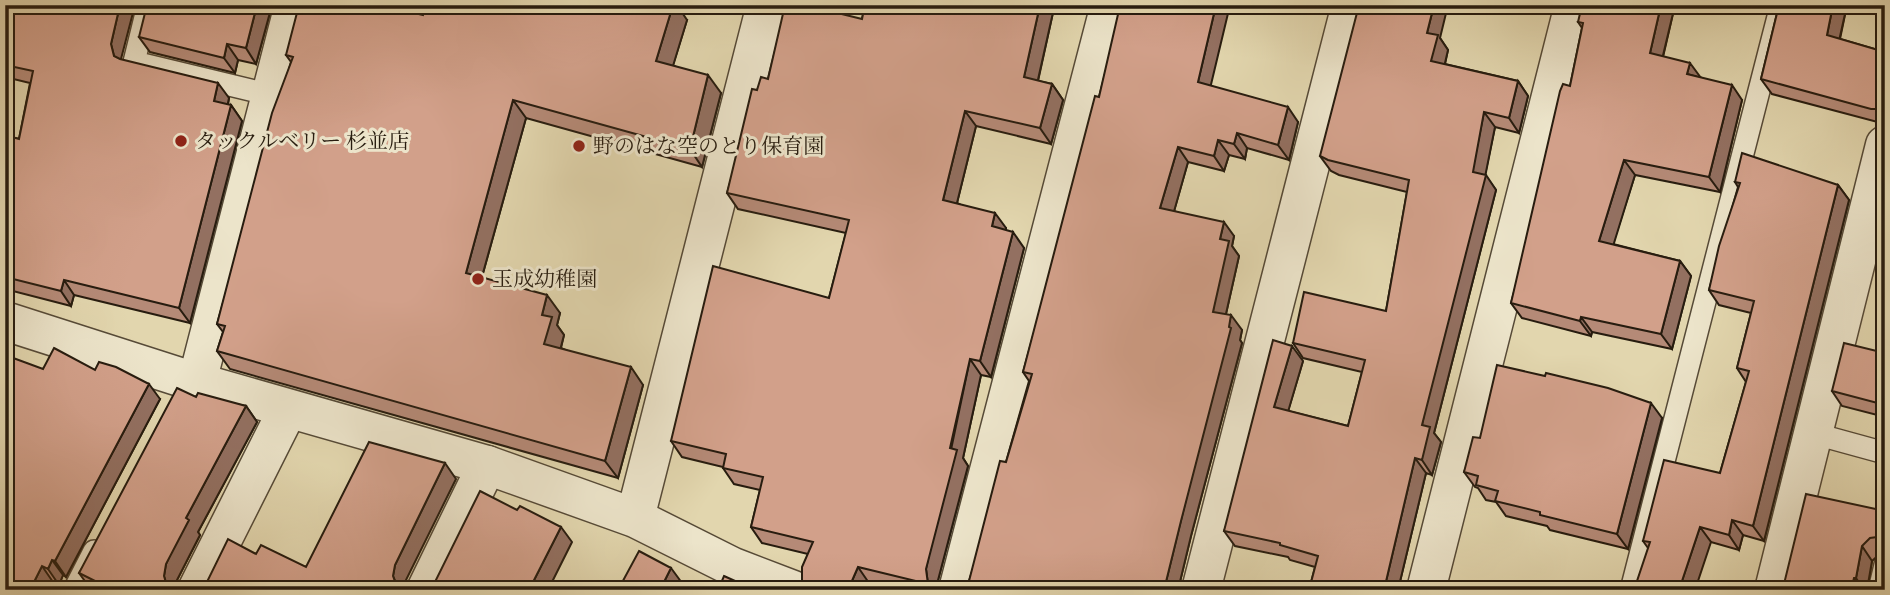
<svg xmlns="http://www.w3.org/2000/svg" width="1890" height="595" font-family="'Gentium Book Plus','Noto Serif JP',serif">
	<style>
		.lines { fill: none; stroke-linecap: round; stroke-linejoin: round }
		.service-casing { stroke: #564a37; stroke-width: 24 }
		.minor-casing { stroke: #564a37; stroke-width: 41 }
		.tertiary-casing { stroke: #564a37; stroke-width: 41 }
		.service { stroke: #ece4ca; stroke-width: 21 }
		.minor { stroke: #ece4ca; stroke-width: 38 }
		.tertiary { stroke: #ece4ca; stroke-width: 38 }
		.wall { fill: #b58a77; stroke: #271c0f; stroke-width: 2 }
		.shaded-wall { fill: #937061; stroke: #271c0f; stroke-width: 2 }
		.building { fill: #d2a08a; stroke: #271c0f; stroke-width: 2 }
		.poi-dot { fill: #8f2418; stroke: #ece4ca; stroke-width: 2.5 }
		.labels { text-anchor: middle; stroke-width: 6; stroke-linejoin: round; paint-order: stroke }
		.poi-label { font-size: 21px; fill: #271c0f; stroke: #ece4ca; text-anchor: start }
	</style>
	<rect width="100%" height="100%" fill="#e2d6ae"/>
	<filter id="stains"><feTurbulence type="fractalNoise" baseFrequency=".00286" numOctaves="4"/><feColorMatrix values="0 0 0 0 .2 0 0 0 0 .09 0 0 0 0 .02 0 0 0 .5 -.17"/></filter>
	<radialGradient id="worn" r=".72"><stop offset=".6" stop-color="#630" stop-opacity="0"/><stop offset="1" stop-color="#630" stop-opacity=".3"/></radialGradient>
	<g class="lines">
		<defs>
			<path id="service" d="M148,5L134,62L271,95
				M1812,433L1885,453
				M74,590L94,551
				M1631,590L1781,5
				M1879,590L1885,565"/>
			<path id="minor" d="M197,382L294,5
				M197,590L288,409
				M426,590L487,465
				M958,590L1110,5
				M1201,590L1351,5
				M1426,590L1574,5
				M1774,590L1885,145"/>
			<path id="tertiary" d="M5,321L186,379L487,465L635,518L733,567L793,590
				M635,518L766,5"/>
		</defs>
		<use href="#service" class="service-casing"/>
		<use href="#minor" class="minor-casing"/>
		<use href="#tertiary" class="tertiary-casing"/>
		<use href="#service" class="service"/>
		<use href="#minor" class="minor"/>
		<use href="#tertiary" class="tertiary"/>
	</g>
	<path class="wall" d="M5,5L122,60L229,98L228,105H231L242,121L190,323L74,295L71,306L5,289V135L19,139L30,83L5,77Z
		M272,5L256,64L238,60L235,73L150,52L139,37Z
		M865,5H1053L1054,8L1038,81L1052,84L1063,100L1051,144L976,126L957,203L1006,228V230L1024,248L991,377L981,375L963,458L968,466L937,584L938,590H897L869,583L866,590H797L802,583L808,554L762,543L751,527L760,490L734,484L723,468V467L682,457L671,441L829,298L846,233L738,209L727,193L757,90L768,79L862,19Z
		M1511,5H1527L1526,9Z
		M1531,5H1552L1550,11Z
		M1675,5L1663,57L1742,100L1720,192L1635,175L1613,244L1680,261L1691,276L1672,349L1592,332L1591,336L1522,318L1511,303L1570,86L1582,28L1578,22Z
		M1714,5H1732L1731,10Z
		M1779,5H1847L1840,39L1885,52V124L1772,94L1761,79Z
		M1121,11L1211,86L1298,122L1289,160L1247,148L1245,159L1229,155L1224,171L1188,162L1174,211L1234,236L1232,246L1239,256L1226,314L1242,330L1240,340L1242,343L1191,536L1178,590H962L969,581L1006,462L1029,381L1023,372L1099,97Z
		M423,15L687,20L673,65L721,93L702,167L526,118L482,277L560,313L557,325L564,335L561,348L643,385L618,478L230,369L217,351L223,332L217,324L291,62L286,55Z
		M1440,38L1448,50L1445,64L1518,81L1528,96L1519,133L1495,127L1485,175L1496,190L1434,433L1441,442L1432,475L1426,473L1398,590H1309L1315,567L1290,560L1288,557L1235,546L1224,531L1303,361L1288,411L1348,426L1362,372L1303,358L1293,343L1386,311L1407,192L1339,175L1331,171L1320,156Z
		M1735,182L1838,185L1849,200L1764,541L1743,535L1739,550L1711,542L1648,548L1643,541L1720,473L1746,382L1737,368L1751,313L1719,305L1709,290L1738,187Z
		M1885,353V417L1842,406L1832,391Z
		M43,369L95,370L160,399L66,577L63,575L59,585L53,582L49,590H5Z
		M196,397L246,406L257,422L198,532L200,535L177,580L176,590H93L90,588L79,573Z
		M1662,418L1628,549L1550,530L1547,526L1506,516L1496,502L1486,500L1478,488L1475,487L1464,472L1480,438Z
		M1885,511V552L1881,553L1872,561L1867,590H1780Z
		M1885,561V590H1882L1878,584Z"/>
	<path class="shaded-wall" d="M120,5H135L121,59L125,71L114,56L111,44Z
		M257,5H272L256,64L246,48Z
		M673,5H677L687,20L669,79L656,61Z
		M1040,5H1053L1054,8L1035,93L1024,77Z
		M1216,5H1230L1208,97L1198,82Z
		M1434,5H1448L1440,38L1448,50L1442,76L1431,61L1427,33Z
		M1661,5H1675L1660,68L1650,53Z
		M1833,5H1847L1837,50L1827,35Z
		M227,44L238,60L235,73L224,58Z
		M1690,63L1701,78L1687,74Z
		M708,75L721,93L702,167L690,149Z
		M1518,81L1528,96L1519,133L1509,118Z
		M218,83L229,98L225,117L214,101Z
		M1052,84L1063,100L1051,144L1040,128Z
		M1732,85L1742,100L1720,192L1709,177Z
		M513,100L526,118L478,291L466,273Z
		M231,105L242,121L190,323L179,308Z
		M1288,107L1298,122L1289,160L1278,145Z
		M965,111L976,126L954,215L943,200Z
		M1484,112L1495,127L1485,177L1486,175L1496,190L1434,433L1441,442L1432,475L1422,460V425Z
		M1237,133L1247,148L1245,159L1234,144Z
		M1218,140L1229,155L1224,171L1214,156Z
		M1178,147L1188,162L1171,222L1160,208Z
		M1624,160L1635,175L1610,256L1599,241Z
		M1838,185L1849,200L1764,541L1753,526Z
		M995,213L1006,228L1003,242L992,226Z
		M1224,222L1234,236L1232,246L1239,256L1223,327L1213,312L1220,239Z
		M1013,232L1024,248L991,377L980,361Z
		M1680,261L1691,276L1672,349L1661,334Z
		M64,280L74,295L71,306L61,291Z
		M547,295L560,313L557,325L564,335L557,362L544,344L542,315Z
		M1231,315L1242,330L1240,340L1242,343L1191,536L1178,590H1164Z
		M1581,317L1592,332L1591,336L1580,321Z
		M1292,346L1303,361L1285,422L1274,407Z
		M970,359L981,375L963,458L968,466L937,584L938,590H932L928,584L926,569Z
		M631,367L643,385L618,478L605,461Z
		M149,384L160,399L66,577L55,561Z
		M1651,403L1662,418L1628,549L1617,534Z
		M246,406L257,422L198,532L200,535L177,580L176,590H170L167,586L164,576L166,564L186,518Z
		M1415,458L1426,473L1398,590H1384Z
		M445,463L456,479L406,580L405,590H399L393,576L395,565Z
		M1732,520L1743,535L1739,550L1729,535Z
		M561,527L572,542L548,590H529Z
		M1700,527L1711,542L1695,590H1679Z
		M1862,546L1872,561L1867,590H1864L1856,578Z
		M52,560L63,575L59,585L48,569Z
		M42,566L53,582L49,590H30Z
		M858,567L869,583L866,590H848Z
		M671,568L682,583L678,590H660Z
		M1854,578L1862,590H1851Z"/>
	<path class="building" d="M5,5H120L111,44L114,56L120,59L218,83L214,101L231,105L179,308L64,280L61,291L5,277V135L19,139L33,71L5,65Z
		M147,5H257L246,48L227,44L224,58L139,37Z
		M299,5H381L423,15L426,5H673L656,61L708,75L690,149L513,100L466,273L547,295L542,315L552,317L544,344L631,367L605,461L217,351L225,326L217,324L272,113L293,57L286,55Z
		M785,5H805L862,19L865,5H1040L1024,77L1052,84L1040,128L965,111L943,200L995,213L992,226L1013,232L980,361L970,359L950,448L957,450L926,569L928,584L858,567L848,590H797L802,583V567L813,542L751,527L763,477L723,468L726,454L671,441L713,266L829,298L849,220L727,193L752,89L757,90L761,77L768,79Z
		M1123,5H1216L1198,82L1288,107L1278,145L1237,133L1234,144L1218,140L1214,156L1178,147L1160,208L1224,222L1220,239L1229,241L1213,312L1231,315L1229,327L1231,328L1181,521L1164,590H962L969,581L1000,461L1006,462L1032,374L1023,372L1095,96L1099,97L1119,10L1121,11Z
		M1359,5H1434L1427,33L1438,35L1431,61L1518,81L1509,118L1484,112L1473,172L1486,175L1422,425L1430,427L1422,460L1415,458L1384,590H1309L1318,556L1280,545V543L1224,531L1273,340L1292,346L1274,407L1348,426L1365,360L1293,343L1304,292L1386,311L1409,180L1328,160L1320,156Z
		M1582,5H1661L1650,53L1690,63L1687,74L1732,85L1709,177L1624,160L1599,241L1680,261L1661,334L1581,317L1580,321L1511,303L1560,91L1563,84L1570,86L1583,23L1578,22Z
		M1779,5H1833L1827,35L1885,52V111L1880,109H1871L1761,79Z
		M1742,153L1838,185L1753,526L1732,520L1729,535L1700,527L1679,590H1634L1650,542L1643,541L1664,460L1720,473L1749,371L1737,368L1754,301L1709,290L1719,246L1740,183L1735,182Z
		M1885,179V201L1880,200Z
		M1844,343L1885,353V405L1832,391Z
		M54,348L95,370L99,362L116,367L149,384L55,561L52,560L48,569L42,566L30,590H5V355L43,369Z
		M1497,365L1545,376L1546,373L1608,388L1651,403L1617,534L1540,515V512L1495,501L1498,491L1476,485L1478,476L1464,472L1473,437L1480,438Z
		M177,388L196,397L198,393L246,406L186,518L189,520L166,564L164,576L167,586L172,590H113L79,573Z
		M369,442L445,463L395,565L393,576L397,587L400,590H201L206,584L228,539L256,554L261,545L306,567Z
		M480,491L517,510L520,506L561,527L529,590H429L434,584Z
		M1806,494L1885,511V544L1884,541L1877,537L1870,538L1862,546L1856,578H1854L1851,590H1780L1785,580Z
		M639,551L671,568L660,590H618Z
		M1885,561V586L1878,584Z
		M724,576L755,590H718Z"/>
	<g class="poi-dot">
		<circle cx="181" cy="141" r="7"/>
		<circle cx="579" cy="146" r="7"/>
		<circle cx="478" cy="279" r="7"/>
	</g>
	<g class="labels">
		<g class="poi-label">
			<text x="195" y="148">タックルベリー 杉並店</text>
			<text x="593" y="153">野のはな空のとり保育園</text>
			<text x="492" y="286">玉成幼稚園</text>
		</g>
	</g>
	<rect width="1890" height="595" fill="none" stroke="#e2d6ae" stroke-width="28"/>
	<rect x="7" y="7" width="1876" height="581" fill="none" stroke="#271c0f" stroke-width="3.5"/>
	<rect x="14" y="14" width="1862" height="567" fill="none" stroke="#271c0f" stroke-width="2"/>
	<rect width="100%" height="100%" filter="url(#stains)"/>
	<rect width="100%" height="100%" fill="url(#worn)"/>
</svg>
